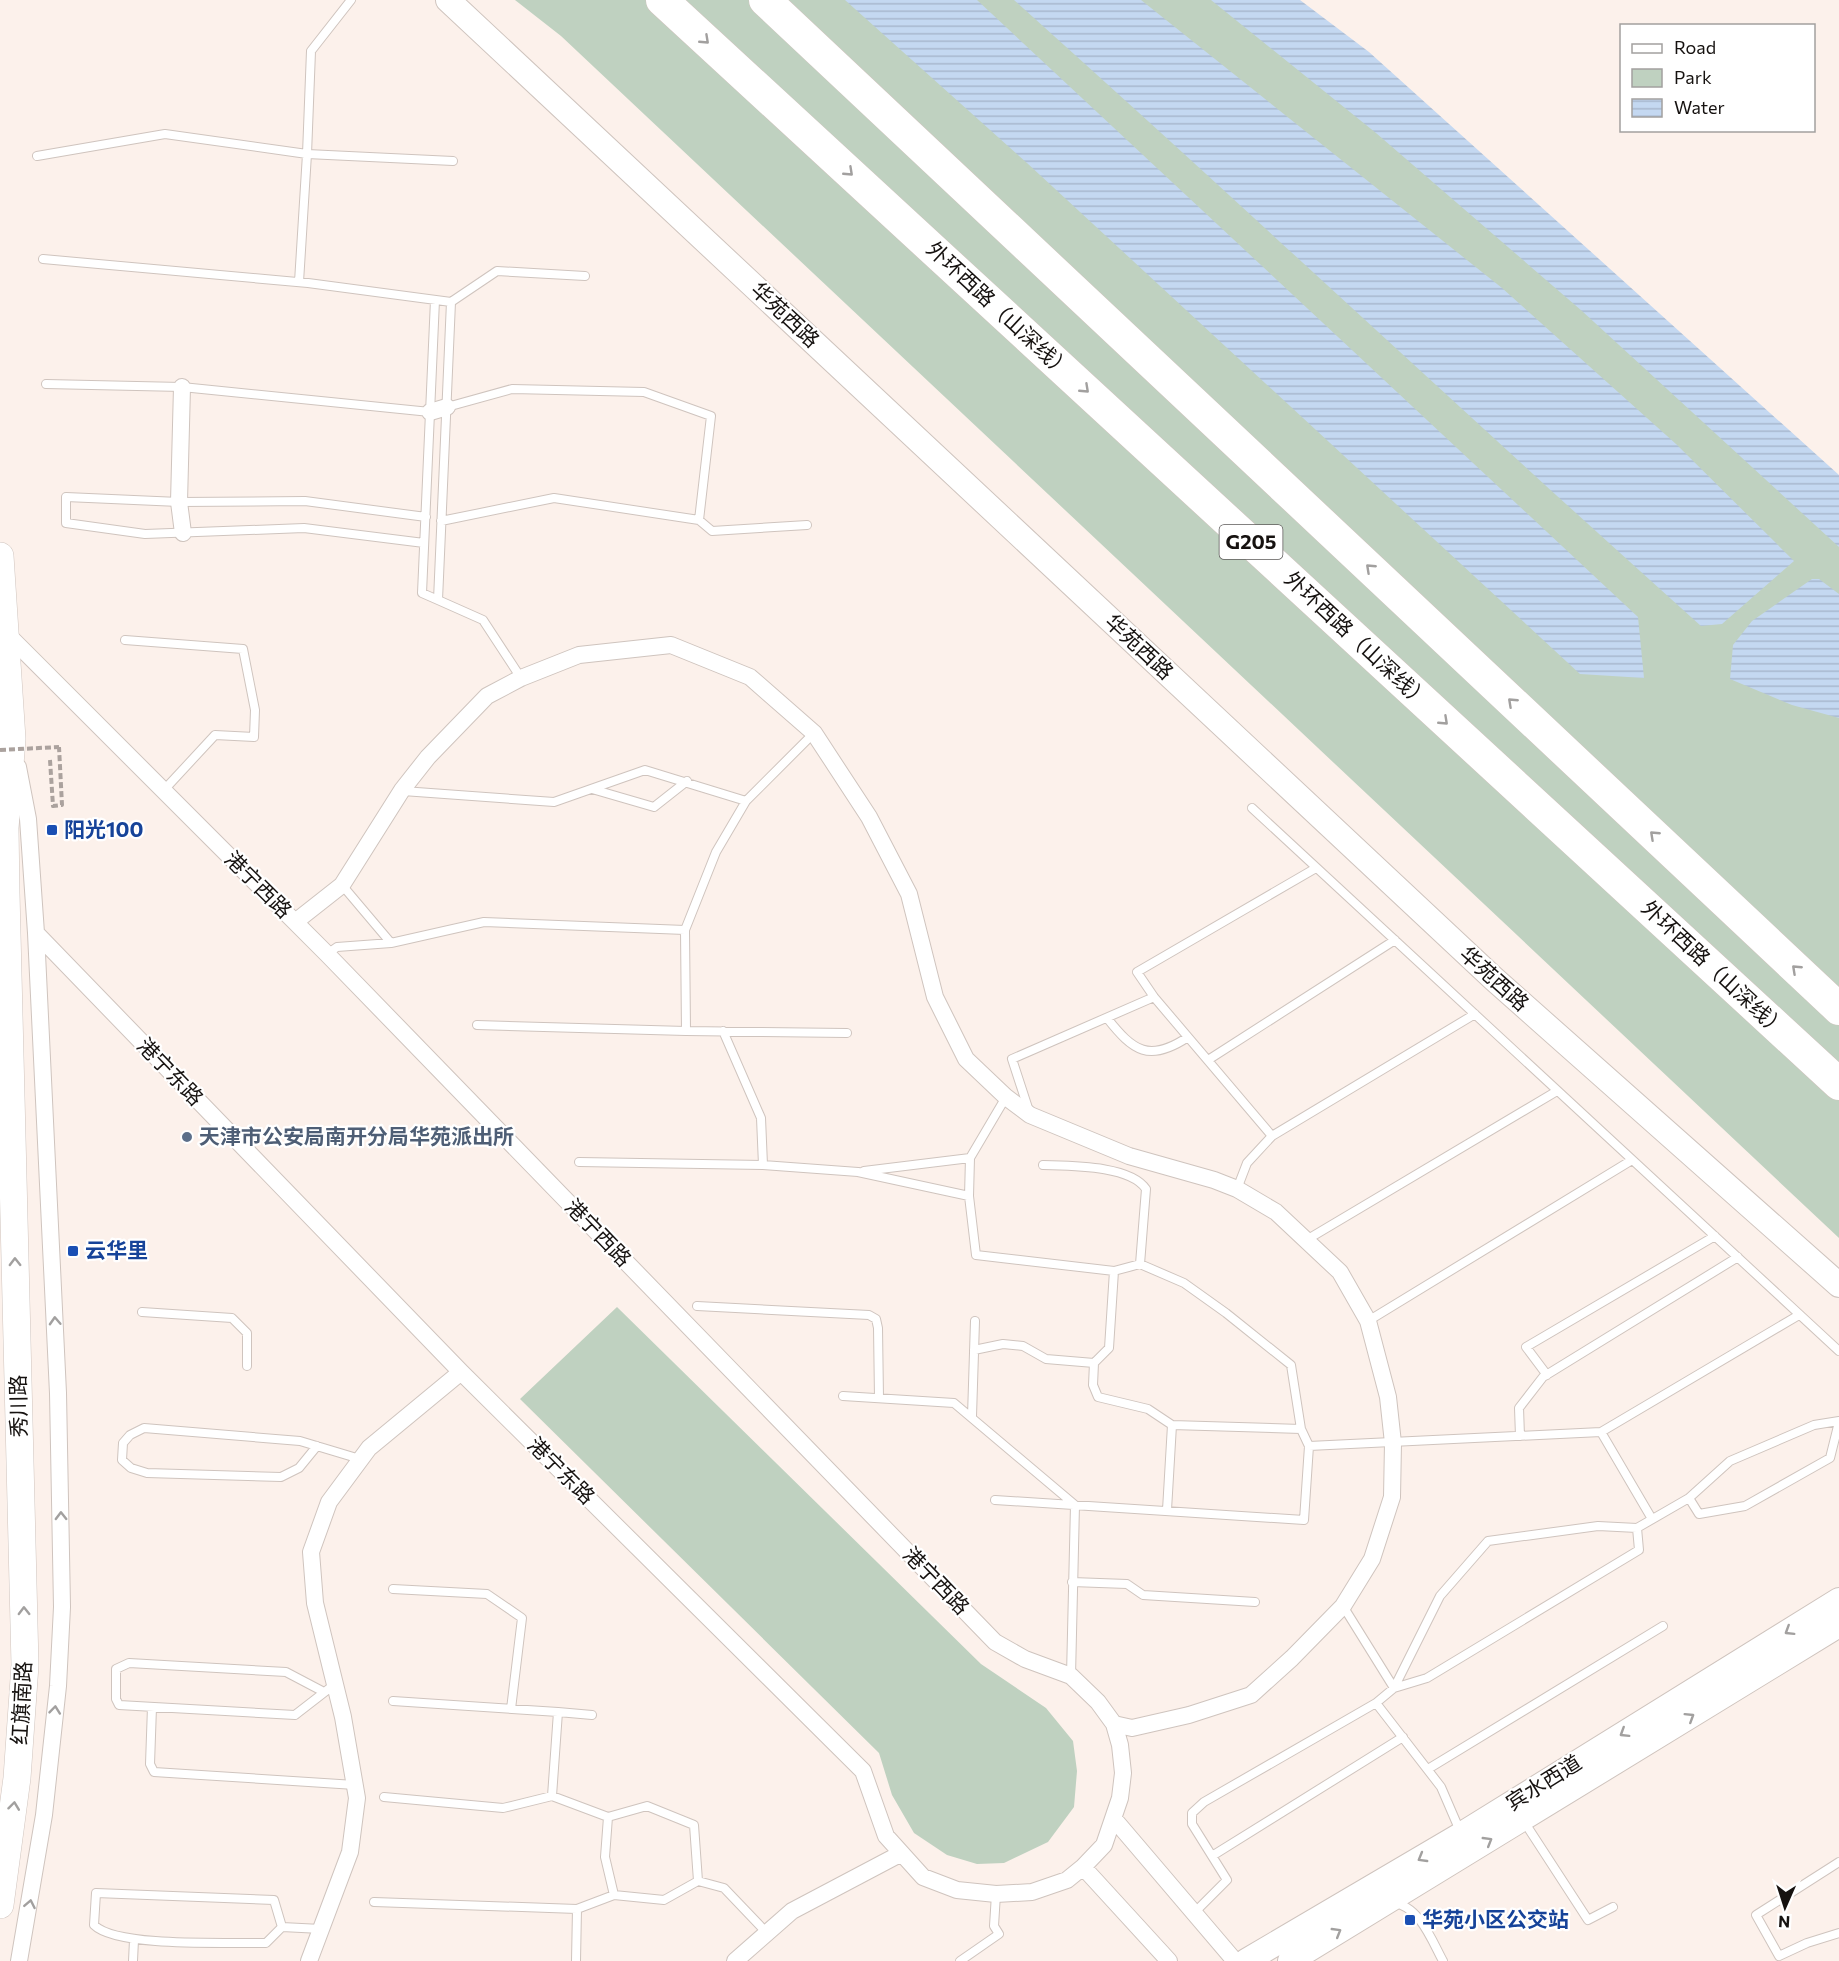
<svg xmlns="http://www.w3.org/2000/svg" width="1839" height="1961" font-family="Commissioner,'Noto Sans SC',sans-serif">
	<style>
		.green { fill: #bfd1c0 }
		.water { fill: url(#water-rules) }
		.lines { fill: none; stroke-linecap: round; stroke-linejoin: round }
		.lane-casing { stroke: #cfc4be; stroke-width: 10 }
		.street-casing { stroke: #cfc4be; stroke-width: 18 }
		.secondary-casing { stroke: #cfc4be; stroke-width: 26 }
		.primary-casing { stroke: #cfc4be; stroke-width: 28 }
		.highway-casing { stroke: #cfc4be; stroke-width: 33 }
		.path { stroke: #aba29e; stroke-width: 4; stroke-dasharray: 6 3; stroke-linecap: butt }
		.lane { stroke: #fff; stroke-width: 8 }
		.street { stroke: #fff; stroke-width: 16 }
		.secondary { stroke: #fff; stroke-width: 24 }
		.primary { stroke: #fff; stroke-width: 27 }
		.highway { stroke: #fff; stroke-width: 32 }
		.path-bridge { stroke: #aba29e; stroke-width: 4; stroke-dasharray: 6 3; stroke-linecap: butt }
		.oneway { stroke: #a2a09f }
		.transit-dot { fill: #1a4fb4; stroke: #fff; stroke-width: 2 }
		.service-dot { fill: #5c6f8a; stroke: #fff; stroke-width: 2 }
		.labels { text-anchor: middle; stroke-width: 4.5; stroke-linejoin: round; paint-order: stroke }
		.shield { fill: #fff; stroke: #5c5958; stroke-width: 1.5 }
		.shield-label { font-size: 20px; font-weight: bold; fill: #161210 }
		.street-label { font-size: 21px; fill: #161210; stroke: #fff }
		.transit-label { font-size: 21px; font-weight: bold; fill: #164399; stroke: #fff; text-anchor: start }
		.service-label { font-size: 21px; font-weight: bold; fill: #4e5e75; stroke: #fff; text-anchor: start }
	</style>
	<defs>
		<pattern id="water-rules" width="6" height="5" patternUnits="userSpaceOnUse" patternTransform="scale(1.5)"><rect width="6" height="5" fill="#c4d8f1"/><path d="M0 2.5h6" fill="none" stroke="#a8b8ce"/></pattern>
	</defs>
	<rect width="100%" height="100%" fill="#fcf1eb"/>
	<path class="green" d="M515,0H1281L1839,493V1238L561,36Z
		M617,1307L981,1664L1046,1708L1073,1741L1077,1771L1074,1807L1048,1842L1004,1863L977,1864L947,1855L914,1833L892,1795L879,1753L520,1399Z"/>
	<path class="water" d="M845,0H977L1638,617L1644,678L1580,674L1027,163Z
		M1014,0H1141L1502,288L1676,444L1794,561L1722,624L1701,626C1470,419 1245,207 1014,0Z
		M1211,0H1300L1369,52L1839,475V547L1582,311L1376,133Z
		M1812,579H1819L1839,594V718L1792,705L1730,679L1733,645L1752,621Z"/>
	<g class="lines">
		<defs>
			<path id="lane" d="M351,0L311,51L307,154L453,161
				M37,156L165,134L307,154L299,282
				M43,259L308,283L451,302L438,600L483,620L521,678
				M435,300L422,593L438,600
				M451,302L497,271L585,276
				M46,384L182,387L430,412
				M447,407L512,389L644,392L711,416L699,520
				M441,521L554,498L699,520L712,531L807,525
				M424,543L304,528L145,534L66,523V497L179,502L305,501L426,517
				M125,640L243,649L255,710L254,737L215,735L164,790
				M592,789L654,807L687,781
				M403,791L554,802L645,770L746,801
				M1252,808L1839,1351
				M342,885L391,943L484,922L685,930L716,852L746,801L814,733
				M327,954L337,947L391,943
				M1107,1018C1133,1051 1149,1063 1188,1037
				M477,1025L686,1031L685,930
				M686,1031L847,1033
				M1208,1060L1395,940
				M1006,1097L970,1158L969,1196L976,1255L1114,1271L1140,1264L1184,1283L1226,1313L1291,1365L1301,1429L1309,1446L1601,1432L1799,1315
				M1029,1111L1012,1059L1154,997
				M1272,1136L1154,997L1137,972L1316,868
				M579,1162L763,1165L761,1118L723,1031
				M763,1165L858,1172L969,1196
				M1043,1165C1070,1166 1130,1165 1146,1189L1140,1264
				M864,1171L970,1158
				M1237,1189L1247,1163L1272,1136L1475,1014
				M1308,1239L1557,1091
				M1114,1271L1109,1348L1094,1363L1093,1385L1098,1397L1148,1409L1172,1425
				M697,1306L869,1315L876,1319L878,1328L879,1398
				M142,1312L232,1318L247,1333V1366
				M1368,1321L1632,1160
				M974,1350L1003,1344L1023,1346L1046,1359L1094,1363
				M1547,1375L1526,1347L1715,1236
				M843,1396L954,1403L1075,1505L1071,1676
				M972,1416L975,1321
				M1601,1432L1652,1519
				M1520,1436L1519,1408L1543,1377L1738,1257
				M317,1446L299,1468L281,1477L147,1473L131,1468L122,1460L123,1443L130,1435L144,1428L300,1441L360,1459
				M1689,1498L1699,1514L1745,1506L1830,1458L1839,1422
				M995,1500L1304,1520L1309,1446
				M1167,1510L1172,1425L1301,1429
				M1072,1582L1127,1584L1143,1595L1255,1602
				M393,1589L487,1594L522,1618L511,1709
				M1343,1606L1394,1688L1427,1678L1639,1550L1637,1528
				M324,1692L286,1672L129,1663L116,1669V1699L119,1705L295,1715L335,1684
				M393,1701L558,1712L552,1796
				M152,1707L150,1764L154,1772L355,1785
				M558,1712L592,1715
				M1428,1769L1663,1626
				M384,1797L503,1808L552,1796L608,1817L647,1806L694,1825L698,1881L724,1888L767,1933
				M608,1817L605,1857L614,1895L664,1900L698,1881
				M1523,1820L1588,1920L1613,1907
				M1460,1831L1441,1787L1376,1703L1394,1688L1440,1596L1488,1541L1598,1526L1637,1528L1689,1498L1730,1461L1814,1425L1839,1421
				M1212,1856L1403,1737
				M1839,1862L1756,1915L1779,1956L1807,1943L1839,1933
				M374,1902L577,1909
				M1393,1903C1419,1905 1432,1941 1443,1961
				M1194,1913L1227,1880L1192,1824V1813L1204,1802L1376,1703
				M282,1927L274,1900L96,1893L94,1925C117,1948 230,1942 266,1943L282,1927L321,1929
				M133,1961L134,1940
				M576,1961L577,1909L614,1895
				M960,1961L999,1934L994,1926L996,1894"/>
			<path id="street" d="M182,387L179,502L183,533
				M430,412L447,407
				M5,632L327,954L995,1642L1025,1659L1071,1676L1098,1702L1114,1724L1120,1745L1123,1773L1120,1798L1104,1845L1083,1867L1067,1880L1032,1892L996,1894L957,1890L923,1877L886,1836L863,1771L461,1372L36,933
				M18,767L28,819L36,933L58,1393L62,1607L58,1686L44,1815L19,1961
				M295,922L342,885L402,790L428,757L487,696L521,678L579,655L671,645L750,677L814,733L869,817L909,894L935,997L966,1059L1006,1097L1030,1115L1129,1156L1214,1180L1237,1189L1276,1212L1340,1272L1368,1321L1388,1397L1393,1443L1392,1497L1372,1559L1343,1606L1292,1658L1251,1695L1189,1715L1132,1728L1114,1724
				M1114,1819L1235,1961
				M1083,1867L1169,1961
				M309,1961L350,1852L357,1798L343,1717L315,1603L311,1552L329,1502L369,1448L461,1372
				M735,1961L792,1911L900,1854"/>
			<path id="secondary" d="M448,0L1494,979L1839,1285
				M1246,1961L1462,1834L1839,1600
				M1290,1961L1839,1625"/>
			<path id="primary" d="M0,556L12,739L5,828L6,893L25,1665L17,1778L0,1905"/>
			<path id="highway" d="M662,0L1839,1084
				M765,0L1839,1009"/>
		</defs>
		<use href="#lane" class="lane-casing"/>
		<use href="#street" class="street-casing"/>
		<use href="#secondary" class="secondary-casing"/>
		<use href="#primary" class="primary-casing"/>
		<use href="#highway" class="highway-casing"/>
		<path class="path" d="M50,760L53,806L62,805L59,747"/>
		<use href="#lane" class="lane"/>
		<use href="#street" class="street"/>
		<use href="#secondary" class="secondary"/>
		<use href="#primary" class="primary"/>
		<use href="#highway" class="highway"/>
		<path class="path-bridge" d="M0,750L59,747"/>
	</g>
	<defs><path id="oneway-chevron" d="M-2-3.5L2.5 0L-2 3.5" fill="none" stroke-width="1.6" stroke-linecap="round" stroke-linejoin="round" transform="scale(1.5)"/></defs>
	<g class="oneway">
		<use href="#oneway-chevron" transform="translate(705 40) rotate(43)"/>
		<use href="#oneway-chevron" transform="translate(849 172) rotate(43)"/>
		<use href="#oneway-chevron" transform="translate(1085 389) rotate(43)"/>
		<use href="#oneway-chevron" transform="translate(1370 568) rotate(-137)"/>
		<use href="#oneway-chevron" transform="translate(1512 702) rotate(-137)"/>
		<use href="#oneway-chevron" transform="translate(1444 721) rotate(43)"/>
		<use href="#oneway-chevron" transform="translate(1654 835) rotate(-137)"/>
		<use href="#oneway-chevron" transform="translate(1796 969) rotate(-137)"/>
		<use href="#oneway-chevron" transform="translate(15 1262) rotate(-91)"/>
		<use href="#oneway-chevron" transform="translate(55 1321) rotate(-93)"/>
		<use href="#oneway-chevron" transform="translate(61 1516) rotate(-91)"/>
		<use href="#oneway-chevron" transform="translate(24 1611) rotate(-91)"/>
		<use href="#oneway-chevron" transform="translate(1789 1631) rotate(148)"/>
		<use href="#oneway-chevron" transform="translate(55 1710) rotate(-84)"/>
		<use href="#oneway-chevron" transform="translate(1690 1717) rotate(-32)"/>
		<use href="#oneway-chevron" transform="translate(1624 1733) rotate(148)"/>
		<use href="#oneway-chevron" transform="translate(14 1806) rotate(-83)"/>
		<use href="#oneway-chevron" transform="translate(1488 1841) rotate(-31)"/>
		<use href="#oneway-chevron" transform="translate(1422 1858) rotate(150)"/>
		<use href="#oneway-chevron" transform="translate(30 1904) rotate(-79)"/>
		<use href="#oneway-chevron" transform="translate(1337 1932) rotate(-31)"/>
	</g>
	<g class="transit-dot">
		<rect x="46" y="824" width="12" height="12" rx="3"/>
		<rect x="67" y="1245" width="12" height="12" rx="3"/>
		<rect x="1404" y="1914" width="12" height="12" rx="3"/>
	</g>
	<circle class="service-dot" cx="187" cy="1137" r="6"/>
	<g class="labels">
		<rect class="shield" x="1219.5" y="525" width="63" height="34" rx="4.5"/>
		<g class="shield-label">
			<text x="1251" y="549">G205</text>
		</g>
		<g class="street-label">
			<text transform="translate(999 310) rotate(43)" y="7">外环西路（山深线）</text>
			<text transform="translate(785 315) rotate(43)" y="7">华苑西路</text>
			<text transform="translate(1357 640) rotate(43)" y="7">外环西路（山深线）</text>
			<text transform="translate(1139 647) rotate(43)" y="7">华苑西路</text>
			<text transform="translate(258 885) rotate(45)" y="7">港宁西路</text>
			<text transform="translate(1714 969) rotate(43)" y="7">外环西路（山深线）</text>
			<text transform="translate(1494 979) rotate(42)" y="7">华苑西路</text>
			<text transform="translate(170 1072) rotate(46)" y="7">港宁东路</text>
			<text transform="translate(598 1233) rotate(46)" y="7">港宁西路</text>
			<text transform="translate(19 1406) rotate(-91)" y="7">秀川路</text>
			<text transform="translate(561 1471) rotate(45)" y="7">港宁东路</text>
			<text transform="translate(936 1581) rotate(46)" y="7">港宁西路</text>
			<text transform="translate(22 1703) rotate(-87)" y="7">红旗南路</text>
			<text transform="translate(1544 1783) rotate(-32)" y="7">宾水西道</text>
		</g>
		<g class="transit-label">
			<text x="64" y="837">阳光100</text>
			<text x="85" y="1258">云华里</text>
			<text x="1422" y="1927">华苑小区公交站</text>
		</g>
		<g class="service-label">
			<text x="199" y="1144">天津市公安局南开分局华苑派出所</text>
		</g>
	</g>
	<rect x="1620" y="24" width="195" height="108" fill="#ffffff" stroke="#a2a09f" stroke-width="1.5"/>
	<rect x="1632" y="44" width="30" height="9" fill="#ffffff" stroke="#a2a09f" stroke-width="1.5"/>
	<text x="1674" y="54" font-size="18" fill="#161210">Road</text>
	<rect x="1632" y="69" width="30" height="18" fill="#bfd1c0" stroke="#a2a09f" stroke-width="1.5"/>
	<text x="1674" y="84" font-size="18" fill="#161210">Park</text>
	<rect x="1632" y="99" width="30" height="18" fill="url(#water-rules)" stroke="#a2a09f" stroke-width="1.5"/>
	<text x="1674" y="114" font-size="18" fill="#161210">Water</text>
	<g transform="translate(1785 1907) rotate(183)" stroke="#ffffff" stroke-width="4.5" paint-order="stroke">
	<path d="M0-4.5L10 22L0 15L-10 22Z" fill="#161210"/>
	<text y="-9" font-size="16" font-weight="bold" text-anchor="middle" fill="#161210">N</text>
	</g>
</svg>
